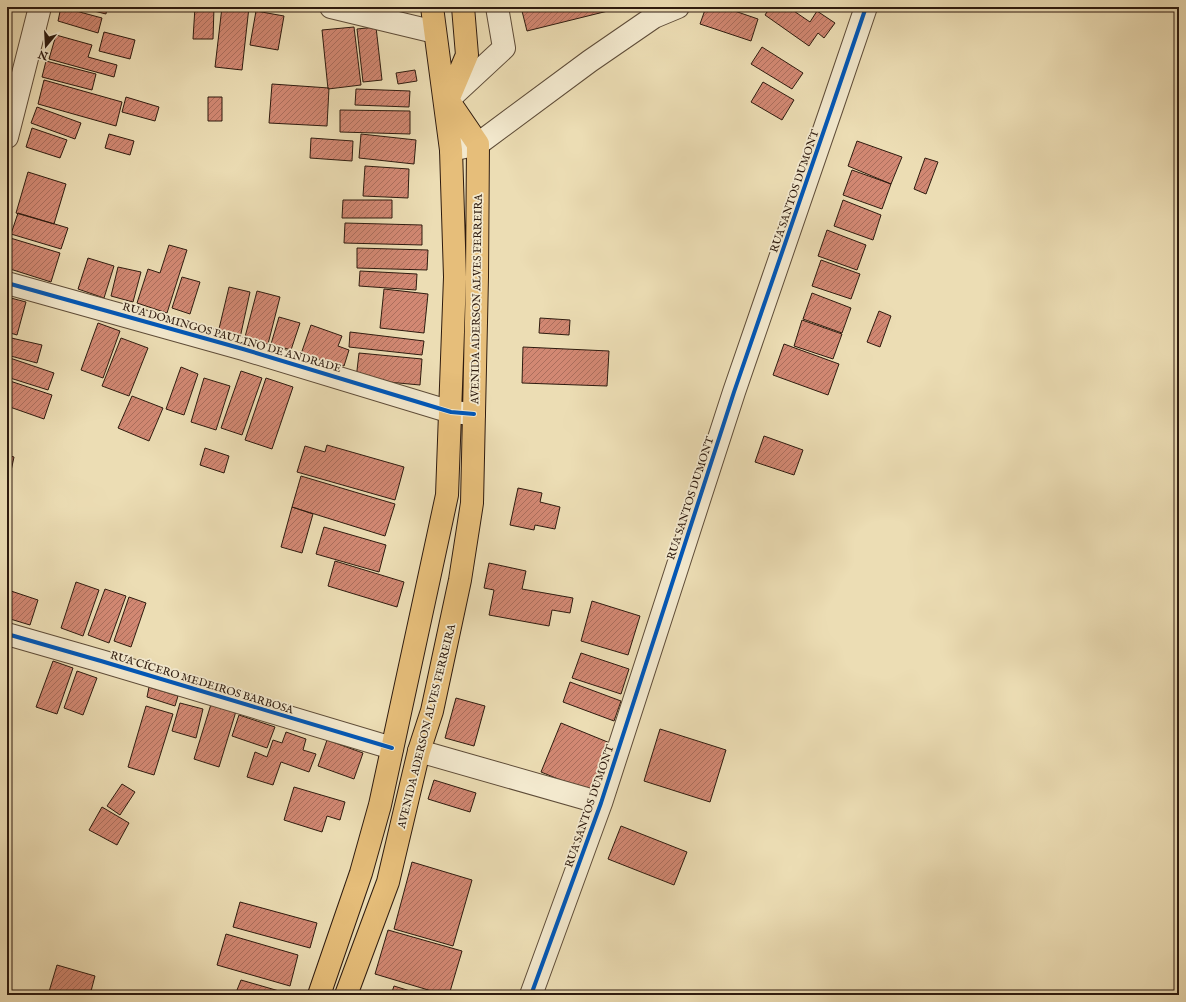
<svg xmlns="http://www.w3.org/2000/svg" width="1186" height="1002" font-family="'IM FELL English',serif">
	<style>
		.building { fill: url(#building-hatch); stroke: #2e1b0f }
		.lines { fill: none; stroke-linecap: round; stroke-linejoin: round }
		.minor-casing { stroke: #5e4c38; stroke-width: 24 }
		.major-casing { stroke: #2e1b0f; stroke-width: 24 }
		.minor { stroke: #f3e9ce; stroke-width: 22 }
		.major { stroke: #e6be7a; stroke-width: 22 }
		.cycleway-casing { stroke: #f3e9ce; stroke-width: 6 }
		.cycleway { stroke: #0057b8; stroke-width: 4 }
		.labels { text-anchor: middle; stroke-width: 3.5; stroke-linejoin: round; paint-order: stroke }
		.street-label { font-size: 11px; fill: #2e1b0f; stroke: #f3e9ce }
	</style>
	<defs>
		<pattern id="building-hatch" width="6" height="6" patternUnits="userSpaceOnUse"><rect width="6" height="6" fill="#d28873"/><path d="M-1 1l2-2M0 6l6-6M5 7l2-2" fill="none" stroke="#ab6e5d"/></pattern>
	</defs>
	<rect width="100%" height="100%" fill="#ecddb4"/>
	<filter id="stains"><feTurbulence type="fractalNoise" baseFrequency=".005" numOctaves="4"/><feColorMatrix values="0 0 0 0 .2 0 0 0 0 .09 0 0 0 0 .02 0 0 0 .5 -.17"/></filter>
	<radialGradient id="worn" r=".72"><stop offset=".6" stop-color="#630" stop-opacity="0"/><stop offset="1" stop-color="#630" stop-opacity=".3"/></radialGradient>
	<path class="building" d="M61,7L102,18L98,33L58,21Z
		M78,7H107L106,14Z
		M195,7H214L213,39H193Z
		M222,7H249L242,70L215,67Z
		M521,7H624L527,31Z
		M706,7H723L758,19L751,41L700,24Z
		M770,7H788L810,22L817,11L835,23L824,38L818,33L809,46L765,15Z
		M256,11L284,16L278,50L250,45Z
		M354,27L361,85L328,89L322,30Z
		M376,27L382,80L363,82L357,29Z
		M104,32L135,40L130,59L99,51Z
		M56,35L92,45L88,57L117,65L114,77L49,59Z
		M762,47L803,73L792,89L751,64Z
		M46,61L96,74L92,90L42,77Z
		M415,70L417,81L398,84L396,73Z
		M44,80L122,102L116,126L38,104Z
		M763,82L794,100L782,120L751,102Z
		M272,84L329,88L327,126L269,123Z
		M356,89L410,91L409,107L355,105Z
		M126,97L159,107L155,121L122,112Z
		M208,97H222V121H208Z
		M37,107L81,123L75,139L31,123Z
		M340,110L410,111V134L340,132Z
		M32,128L67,140L60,158L26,147Z
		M109,134L134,141L130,155L105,148Z
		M361,134L416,140L414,164L359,158Z
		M311,138L353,141L352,161L310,158Z
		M857,141L902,157L891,184L848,166Z
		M925,158L938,162L926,194L914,189Z
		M365,166L409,169L408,198L363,196Z
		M852,170L891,184L882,209L843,195Z
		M28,172L66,184L54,224L16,213Z
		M343,200H392V218H342Z
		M843,200L881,215L873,240L834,226Z
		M18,213L68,228L61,249L11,234Z
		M345,223L422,225V245L344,243Z
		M827,230L866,245L857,270L818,256Z
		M7,237L60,253L51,282L7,268Z
		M169,245L187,250L167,313L137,303L148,269L160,273Z
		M357,248L428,250L427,270L357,268Z
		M88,258L114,266L104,298L78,289Z
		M821,260L860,274L851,299L812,286Z
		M118,267L141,272L133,302L111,296Z
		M360,271L417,274L416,290L359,286Z
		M182,277L200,282L190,314L172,308Z
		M229,287L250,292L240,338L218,333Z
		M384,289L428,294L424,333L380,328Z
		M257,291L280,297L268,344L245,337Z
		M812,293L851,308L842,333L803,319Z
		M7,297L26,302L17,335L7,332Z
		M879,311L891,316L880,347L867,342Z
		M279,317L300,323L291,350L271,344Z
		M540,318L570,320L569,335L539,333Z
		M802,320L842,334L833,359L794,346Z
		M98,323L120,331L103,378L81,370Z
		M311,325L342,336L338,346L349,350L344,366L333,362L332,364L301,354Z
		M350,332L424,341L422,355L349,347Z
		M7,337L42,345L37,363L7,355Z
		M121,338L148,348L129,396L102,386Z
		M784,344L839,364L828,395L773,375Z
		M523,347L609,351L607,386L522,383Z
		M359,353L422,359L420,385L356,379Z
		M7,357L54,373L48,390L7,377Z
		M181,367L198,374L184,415L166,409Z
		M241,371L262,378L242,435L221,428Z
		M204,378L230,386L216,430L191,422Z
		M266,378L293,387L272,449L245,440Z
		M7,380L52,395L44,419L7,406Z
		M132,396L163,408L149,441L118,428Z
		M764,436L803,450L794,475L755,462Z
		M327,445L404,467L395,500L297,472L305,446L325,452Z
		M205,448L229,456L224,473L200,465Z
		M7,455L14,457L11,471L7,470Z
		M301,476L395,504L385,536L292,507Z
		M518,488L542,493L540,502L560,507L555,529L535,525L534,530L510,525Z
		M292,507L313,514L302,553L281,547Z
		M324,527L386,545L379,572L316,554Z
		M335,561L404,582L397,607L328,586Z
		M489,563L526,571L522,589L573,598L570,613L552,610L549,626L489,615L494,590L484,588Z
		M76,582L99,590L83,636L61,628Z
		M105,589L126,596L109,643L88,635Z
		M11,591L38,600L30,625L7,618V603Z
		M129,597L146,603L131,647L114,641Z
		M592,601L640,616L628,655L581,641Z
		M581,653L629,669L621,694L572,678Z
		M53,661L73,668L57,714L36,707Z
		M77,671L97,678L83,715L64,708Z
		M570,682L621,701L614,721L563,702Z
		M149,687L178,696L175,706L147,697Z
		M456,698L485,706L474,746L445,738Z
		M212,701L237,708L219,767L194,759Z
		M180,703L203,709L196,738L172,731Z
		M146,706L173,714L154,775L128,767Z
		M239,715L275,727L267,748L232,736Z
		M561,723L610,743L590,792L541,772Z
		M660,729L726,750L710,802L644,781Z
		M286,732L306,739L303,750L316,754L309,772L281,762L273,785L247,777L255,752L267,757L273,740L282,743Z
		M327,740L363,753L354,779L318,766Z
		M434,780L476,793L470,812L428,799Z
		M122,784L135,792L120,815L107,806Z
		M294,787L345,802L340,820L327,816L322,832L284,820Z
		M102,807L129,823L117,845L89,830Z
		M621,826L687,852L674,885L608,859Z
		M412,862L472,880L453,946L394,929Z
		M240,902L317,923L310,948L233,927Z
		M388,930L462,951L449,995H445L375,974Z
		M226,934L298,955L290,986L217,965Z
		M57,965L95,976L90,995H48Z
		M241,980L286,993L285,995H235Z
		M394,986L423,995H391Z"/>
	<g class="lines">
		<defs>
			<path id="minor" d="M331,7L435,32
				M448,100L504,48L497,7
				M7,137L40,7
				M451,150L478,144L590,61L654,17L678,7
				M7,283L243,349L451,412L474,414
				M7,634L101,661L392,748
				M419,751L601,803
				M531,995L601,803L734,392L832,107L866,7"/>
			<path id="major" d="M319,995L361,873L380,805L447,495L455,277L451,150L432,7
				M346,995L388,882L419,751L432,711L460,580L472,503L477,277L478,144L448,100L467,55L463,7"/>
		</defs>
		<use href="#minor" class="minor-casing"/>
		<use href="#major" class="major-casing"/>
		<use href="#minor" class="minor"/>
		<use href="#major" class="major"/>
		<defs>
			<path id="cycleway" d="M7,283L243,349L451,412L474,414
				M7,634L101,661L392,748
				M531,995L601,803L734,392L832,107L866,7"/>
		</defs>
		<use href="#cycleway" class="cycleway-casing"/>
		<use href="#cycleway" class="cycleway"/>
	</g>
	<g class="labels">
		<g class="street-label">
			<text transform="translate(794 191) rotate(-71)" y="4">RUA SANTOS DUMONT</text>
			<text transform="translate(476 299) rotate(-89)" y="4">AVENIDA ADERSON ALVES FERREIRA</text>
			<text transform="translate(232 337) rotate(16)" y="4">RUA DOMINGOS PAULINO DE ANDRADE</text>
			<text transform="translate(690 498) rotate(-72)" y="4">RUA SANTOS DUMONT</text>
			<text transform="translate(202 682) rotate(17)" y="4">RUA CÍCERO MEDEIROS BARBOSA</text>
			<text transform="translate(426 726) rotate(-76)" y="4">AVENIDA ADERSON ALVES FERREIRA</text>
			<text transform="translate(589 806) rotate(-71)" y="4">RUA SANTOS DUMONT</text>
		</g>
	</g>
	<rect width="1186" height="1002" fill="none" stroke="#ecddb4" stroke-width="24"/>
	<rect x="8" y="8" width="1170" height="986" fill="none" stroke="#2e1b0f" stroke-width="2"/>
	<rect x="12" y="12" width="1162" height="978" fill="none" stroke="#2e1b0f"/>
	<g transform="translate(46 46) rotate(198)" stroke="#f3e9ce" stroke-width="3" paint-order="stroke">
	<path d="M0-3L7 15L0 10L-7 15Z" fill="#2e1b0f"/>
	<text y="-6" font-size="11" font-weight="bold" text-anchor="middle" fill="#2e1b0f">N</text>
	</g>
	<rect width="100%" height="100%" filter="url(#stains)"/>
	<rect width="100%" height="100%" fill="url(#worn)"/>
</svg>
